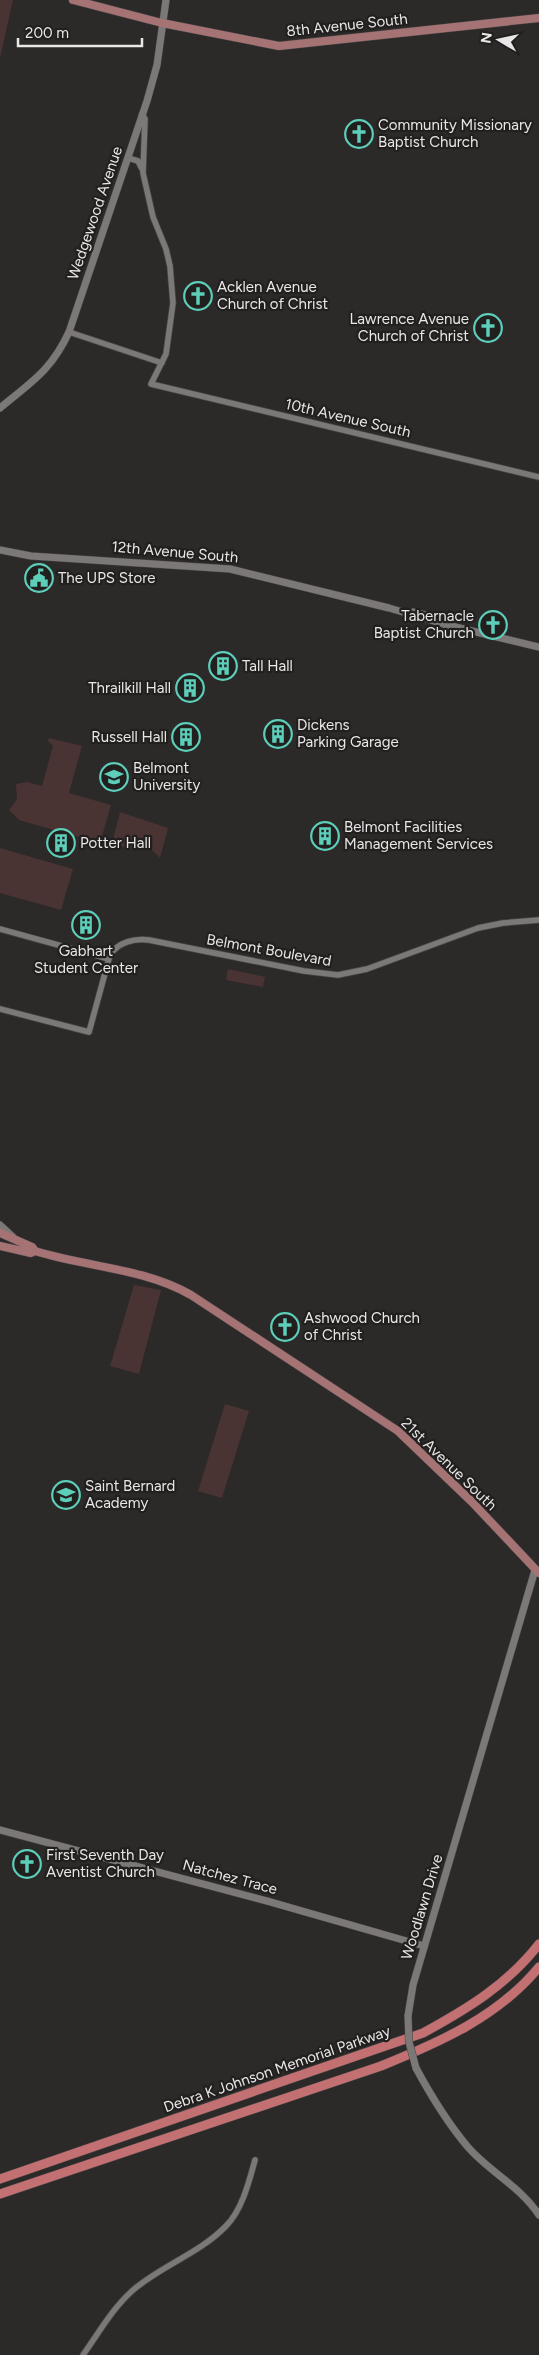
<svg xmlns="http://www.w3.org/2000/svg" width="539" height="2355" font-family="Figtree,sans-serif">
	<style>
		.green { fill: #4a3333 }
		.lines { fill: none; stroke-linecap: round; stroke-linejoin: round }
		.tertiary-casing { stroke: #474545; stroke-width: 7 }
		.secondary-casing { stroke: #474545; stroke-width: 8 }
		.primary-casing { stroke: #474545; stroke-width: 9 }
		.motorway-casing { stroke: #474545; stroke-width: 10 }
		.tertiary { stroke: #7c7878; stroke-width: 5.5 }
		.secondary { stroke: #7c7878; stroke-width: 7 }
		.primary { stroke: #a67374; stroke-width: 8 }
		.motorway { stroke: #c27071; stroke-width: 9 }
		.secondary-bridge-casing { stroke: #474545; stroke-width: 8; stroke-linecap: butt }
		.secondary-bridge { stroke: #7c7878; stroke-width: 7 }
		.labels { text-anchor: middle; stroke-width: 4.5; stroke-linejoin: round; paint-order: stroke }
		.street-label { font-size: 15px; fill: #e8e6e6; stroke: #221f1f }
		.poi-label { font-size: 15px; fill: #e8e6e6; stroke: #221f1f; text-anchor: start }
	</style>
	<rect width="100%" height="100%" fill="#2c2929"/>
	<path class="green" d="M0,0H13L0,58Z
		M49,738L82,746L69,793L111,805L100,843L19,820L9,810L17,799L16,784L27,782L42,786L53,746L48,741Z
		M120,812L168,828L160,858L151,849L152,846L143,843L131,849L112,844Z
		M0,848L73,869L61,910L0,893Z
		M228,969L265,977L263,987L226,980Z
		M134,1285L161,1290L139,1374L110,1366Z
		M225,1404L249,1411L222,1498L198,1491Z"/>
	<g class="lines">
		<defs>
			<path id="tertiary" d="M142,114L145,119L143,173L153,217L166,249L170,266L173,303L166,354L151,384L539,477
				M128,158L138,161L142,169
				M69,332L162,363
				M444 623a4 4 0 1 1 8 0a4 4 0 1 1-8 0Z
				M0,929L109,959
				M0,1009L89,1032L110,955C118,942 135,938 149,940L304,971L338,975L367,969L478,928L503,923L539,920
				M83,2355C98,2334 112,2309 132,2291C160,2266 199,2254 226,2226C242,2210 249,2182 255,2160"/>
			<path id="secondary" d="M0,408C31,382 51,371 69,332L147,101L157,65L166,0
				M0,550L31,556L230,569L389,608L444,624
				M413,612L445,620
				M451,626L539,647
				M0,1225L13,1237
				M0,1830L267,1901L424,1946
				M408,2016L413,1985L535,1570
				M416,2068C430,2094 447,2122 467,2146C488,2171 520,2186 539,2215"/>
			<path id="primary" d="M73,0L162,23L279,46L539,18
				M0,1233L32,1247L35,1251
				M0,1246L31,1253L35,1251C86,1267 144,1268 191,1295L398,1431L472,1502L539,1573"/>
			<path id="motorway" d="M0,2179L423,2033C467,2009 507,1985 539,1944
				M0,2194L381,2066C440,2042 498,2017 539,1967"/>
		</defs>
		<use href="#tertiary" class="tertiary-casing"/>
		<use href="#secondary" class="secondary-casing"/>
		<use href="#primary" class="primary-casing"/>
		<use href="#motorway" class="motorway-casing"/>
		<use href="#tertiary" class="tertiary"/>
		<use href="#secondary" class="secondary"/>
		<use href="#primary" class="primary"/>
		<use href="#motorway" class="motorway"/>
		<defs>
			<path id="secondary-bridge" d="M408,2016L409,2042L416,2068"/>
		</defs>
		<use href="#secondary-bridge" class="secondary-bridge-casing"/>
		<use href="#secondary-bridge" class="secondary-bridge"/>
	</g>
	<defs>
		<symbol id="church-ring" viewBox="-11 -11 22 22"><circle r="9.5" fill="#221f1f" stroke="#5dceb9" stroke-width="1.5"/><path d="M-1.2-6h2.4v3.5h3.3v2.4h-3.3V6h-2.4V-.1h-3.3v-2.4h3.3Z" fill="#5dceb9"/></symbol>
		<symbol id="civic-ring" viewBox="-11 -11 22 22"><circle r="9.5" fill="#221f1f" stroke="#5dceb9" stroke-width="1.5"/><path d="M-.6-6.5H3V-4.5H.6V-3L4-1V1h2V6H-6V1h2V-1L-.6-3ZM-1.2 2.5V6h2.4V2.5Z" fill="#5dceb9"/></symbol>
		<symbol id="building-ring" viewBox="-11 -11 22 22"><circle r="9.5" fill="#221f1f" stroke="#5dceb9" stroke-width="1.5"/><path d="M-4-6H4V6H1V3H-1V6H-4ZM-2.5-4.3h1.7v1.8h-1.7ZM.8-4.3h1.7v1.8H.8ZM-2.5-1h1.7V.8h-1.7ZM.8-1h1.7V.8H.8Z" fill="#5dceb9"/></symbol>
		<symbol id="university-ring" viewBox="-11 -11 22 22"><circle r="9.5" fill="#221f1f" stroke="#5dceb9" stroke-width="1.5"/><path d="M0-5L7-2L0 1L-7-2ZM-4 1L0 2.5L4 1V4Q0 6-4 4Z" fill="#5dceb9"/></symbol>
		<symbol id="school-ring" viewBox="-11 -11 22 22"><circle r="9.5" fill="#221f1f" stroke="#5dceb9" stroke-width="1.5"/><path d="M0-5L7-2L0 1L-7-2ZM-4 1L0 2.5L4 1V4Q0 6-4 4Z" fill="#5dceb9"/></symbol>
	</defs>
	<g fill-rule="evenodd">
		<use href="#church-ring" x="343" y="118" width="32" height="32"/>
		<use href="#church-ring" x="182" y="280" width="32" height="32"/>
		<use href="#church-ring" x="472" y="312" width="32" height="32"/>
		<use href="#civic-ring" x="23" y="562" width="32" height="32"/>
		<use href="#church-ring" x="477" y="609" width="32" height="32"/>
		<use href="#building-ring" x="207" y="650" width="32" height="32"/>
		<use href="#building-ring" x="174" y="672" width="32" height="32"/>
		<use href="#building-ring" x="262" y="718" width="32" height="32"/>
		<use href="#building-ring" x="170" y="721" width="32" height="32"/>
		<use href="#university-ring" x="98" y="761" width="32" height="32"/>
		<use href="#building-ring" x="309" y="820" width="32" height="32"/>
		<use href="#building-ring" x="45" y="827" width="32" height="32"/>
		<use href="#building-ring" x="70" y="909" width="32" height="32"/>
		<use href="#church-ring" x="269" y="1311" width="32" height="32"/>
		<use href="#school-ring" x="50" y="1479" width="32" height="32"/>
		<use href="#church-ring" x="11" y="1848" width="32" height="32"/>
	</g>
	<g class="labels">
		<g class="street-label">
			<text transform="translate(347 25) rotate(-6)" y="5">8th Avenue South</text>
			<text transform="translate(95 213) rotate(-71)" y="5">Wedgewood Avenue</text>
			<text transform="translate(348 418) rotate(13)" y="5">10th Avenue South</text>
			<text transform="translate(175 552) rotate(5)" y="5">12th Avenue South</text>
			<text transform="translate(269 950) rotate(10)" y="5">Belmont Boulevard</text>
			<text transform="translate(449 1464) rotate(44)" y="5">21st Avenue South</text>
			<text transform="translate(230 1877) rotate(15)" y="5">Natchez Trace</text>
			<text transform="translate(422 1907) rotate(-73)" y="5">Woodlawn Drive</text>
			<text transform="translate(277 2069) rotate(-19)" y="5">Debra K Johnson Memorial Parkway</text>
		</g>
		<g class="poi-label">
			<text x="378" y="130">Community Missionary<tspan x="378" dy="17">Baptist Church</tspan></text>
			<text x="217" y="292">Acklen Avenue<tspan x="217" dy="17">Church of Christ</tspan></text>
			<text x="469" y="324" text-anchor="end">Lawrence Avenue<tspan x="469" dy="17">Church of Christ</tspan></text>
			<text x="58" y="583">The UPS Store</text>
			<text x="474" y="621" text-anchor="end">Tabernacle<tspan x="474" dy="17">Baptist Church</tspan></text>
			<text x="242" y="671">Tall Hall</text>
			<text x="171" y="693" text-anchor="end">Thrailkill Hall</text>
			<text x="297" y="730">Dickens<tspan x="297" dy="17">Parking Garage</tspan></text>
			<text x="167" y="742" text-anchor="end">Russell Hall</text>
			<text x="133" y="773">Belmont<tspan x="133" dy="17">University</tspan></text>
			<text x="344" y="832">Belmont Facilities<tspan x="344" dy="17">Management Services</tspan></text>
			<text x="80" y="848">Potter Hall</text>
			<text x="86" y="956" text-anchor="middle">Gabhart<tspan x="86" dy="17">Student Center</tspan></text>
			<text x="304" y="1323">Ashwood Church<tspan x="304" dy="17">of Christ</tspan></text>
			<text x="85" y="1491">Saint Bernard<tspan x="85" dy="17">Academy</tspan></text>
			<text x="46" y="1860">First Seventh Day<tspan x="46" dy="17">Aventist Church</tspan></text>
		</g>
	</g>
	<g transform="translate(499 40) rotate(279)" stroke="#221f1f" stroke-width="4" paint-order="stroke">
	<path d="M0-4L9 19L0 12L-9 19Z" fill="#e8e6e6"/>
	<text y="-8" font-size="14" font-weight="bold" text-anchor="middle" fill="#e8e6e6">N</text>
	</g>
	<path d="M18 38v8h124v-8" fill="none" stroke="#e8e6e6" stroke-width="2.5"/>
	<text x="25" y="38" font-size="15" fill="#e8e6e6" stroke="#221f1f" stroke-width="4" paint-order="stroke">200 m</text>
</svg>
